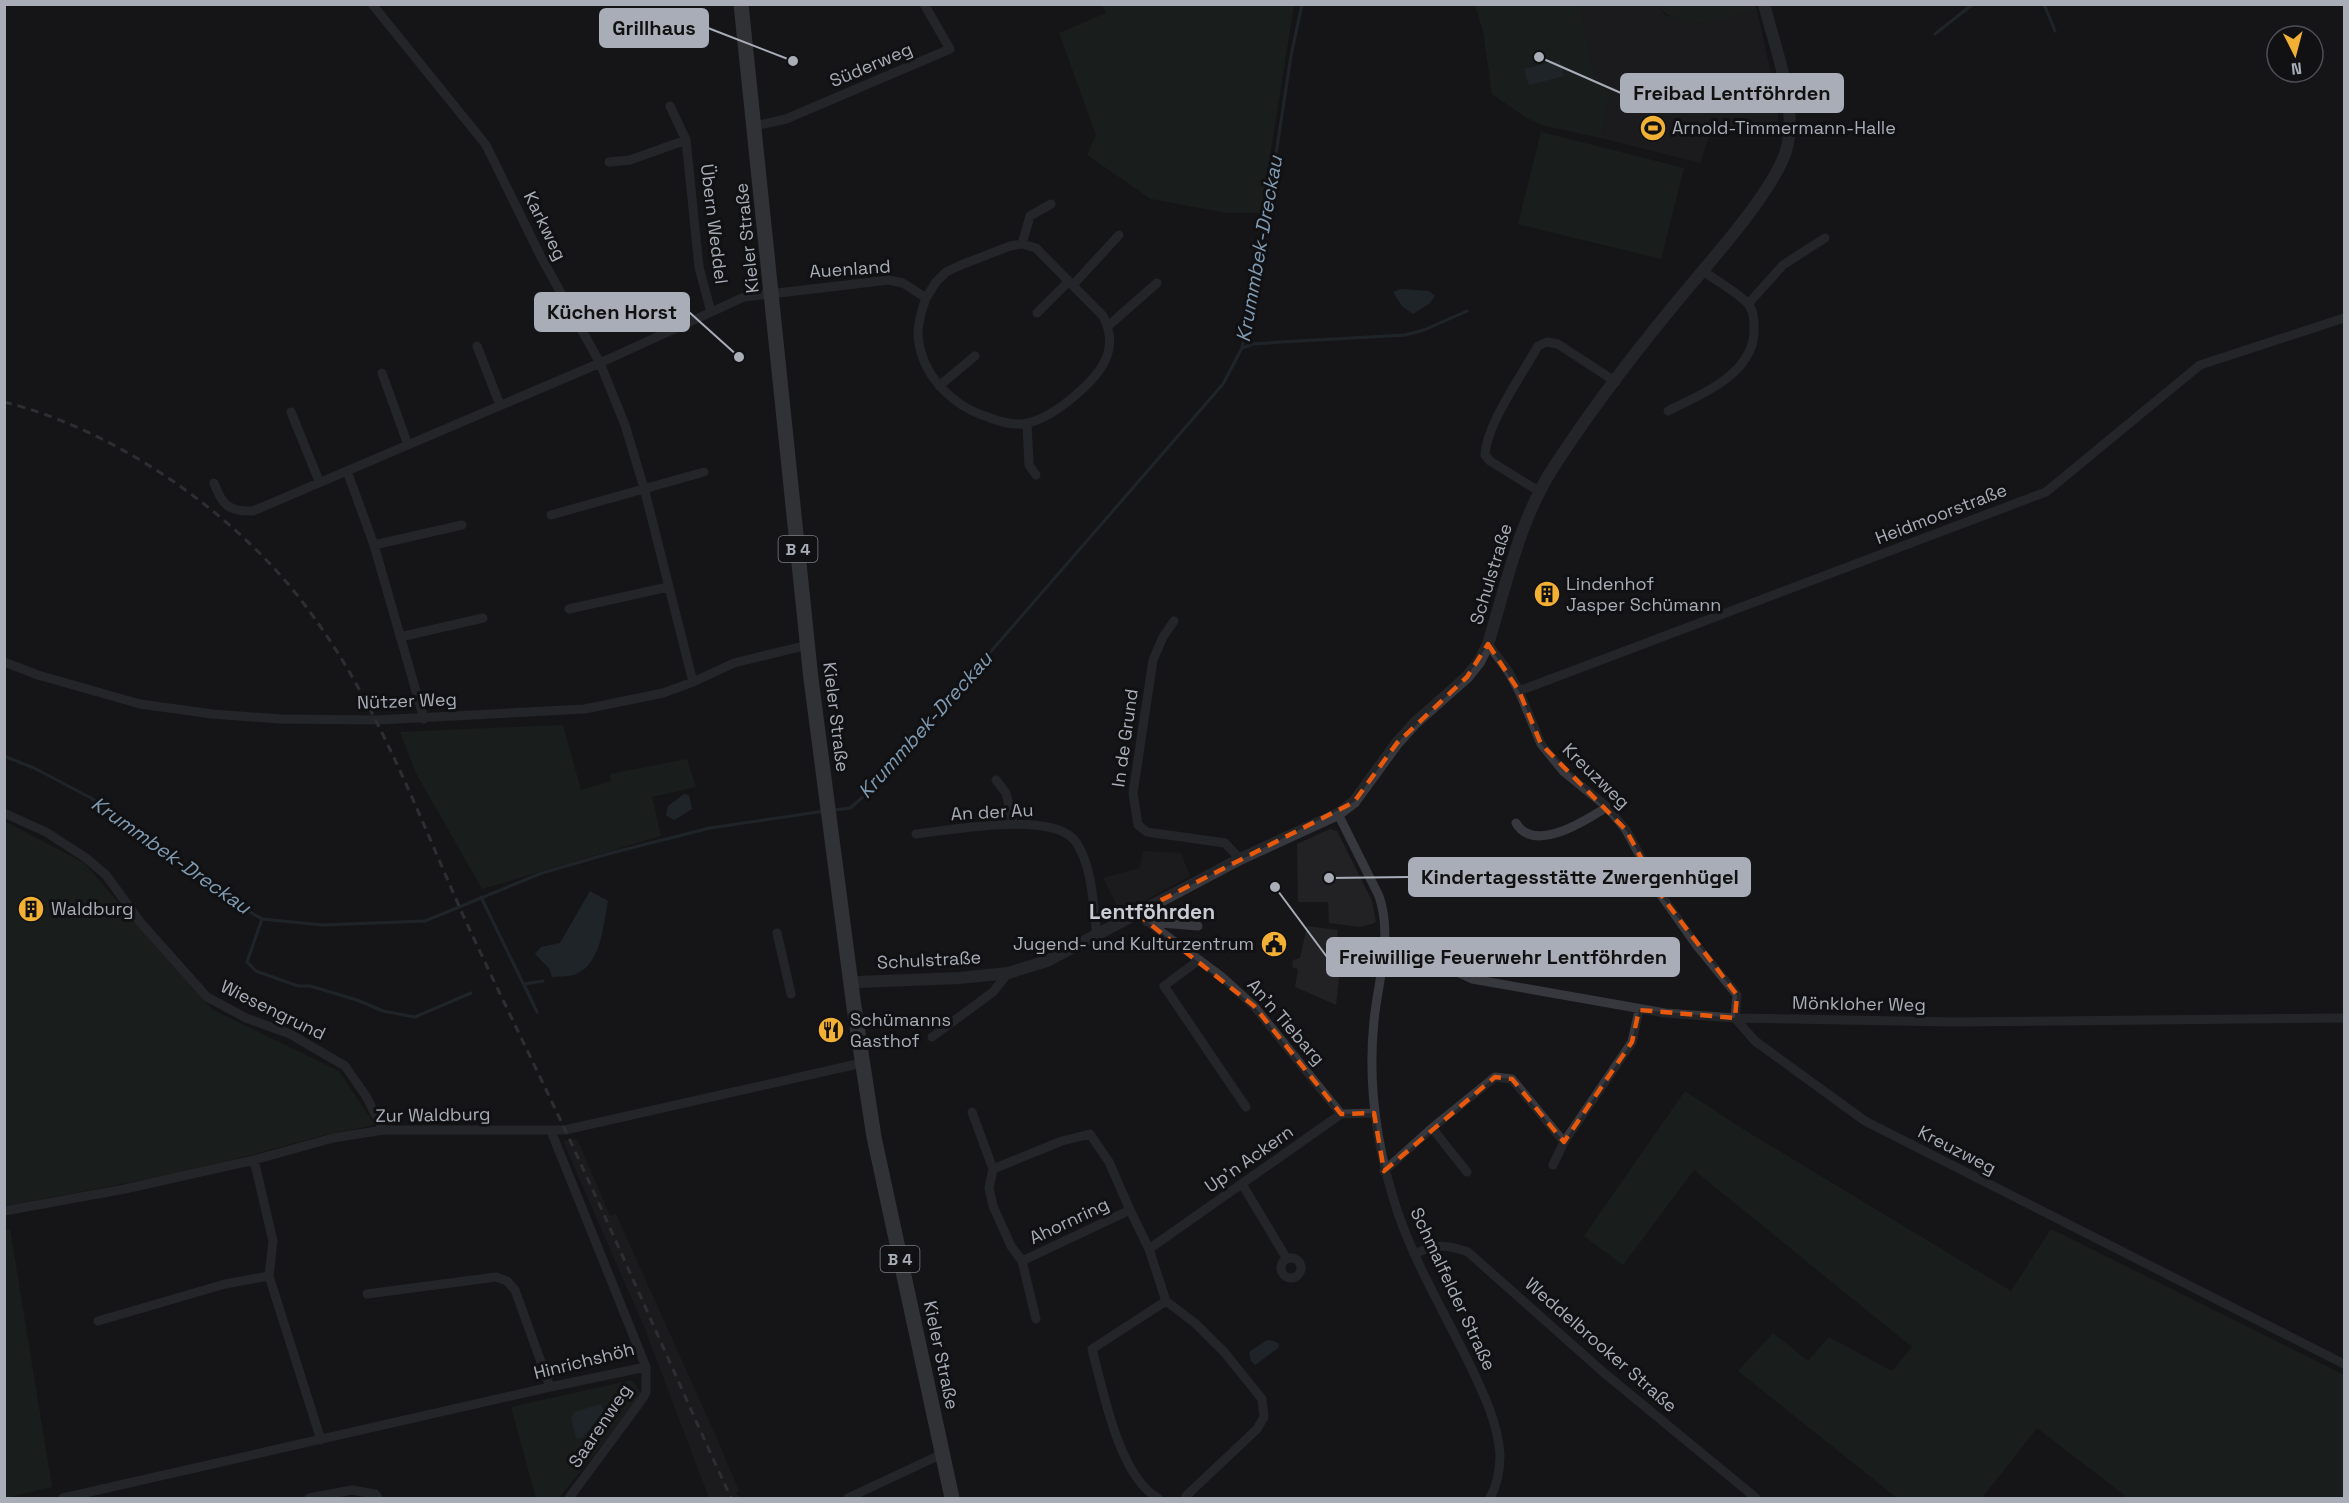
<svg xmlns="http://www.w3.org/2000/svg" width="2349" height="1503" font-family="'Space Grotesk',sans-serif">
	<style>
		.built { fill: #222225 }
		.green { fill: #1e261f }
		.water { fill: #2c353c }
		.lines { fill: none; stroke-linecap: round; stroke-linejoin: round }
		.stream { stroke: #2c353c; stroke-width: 3 }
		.minor { stroke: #37383d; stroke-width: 9 }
		.tertiary { stroke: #37383d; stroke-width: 12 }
		.primary { stroke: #53555c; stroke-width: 15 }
		.rail { stroke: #4a4c52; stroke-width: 3; stroke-dasharray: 8 6; stroke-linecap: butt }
		.marked { fill: none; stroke: #e8590c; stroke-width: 4.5; stroke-dasharray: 12 8; stroke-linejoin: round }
		.labels { text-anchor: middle; stroke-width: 6; stroke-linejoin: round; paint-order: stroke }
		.shield { fill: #111113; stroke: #7b7e86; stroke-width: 1.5 }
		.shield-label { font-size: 16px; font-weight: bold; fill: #a8adb8 }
		.street-label { font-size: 18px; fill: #a8adb8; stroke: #111113 }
		.poi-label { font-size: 18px; fill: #a8adb8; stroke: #111113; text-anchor: start }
		.water-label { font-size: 20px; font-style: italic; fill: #7f9bb3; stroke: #111113 }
		.quarter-label { font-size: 21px; font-weight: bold; fill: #c9ccd4; stroke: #111113 }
		.leader { fill: none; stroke: #a8adb8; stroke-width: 2 }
		.callout-dot { fill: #a8adb8; stroke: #111113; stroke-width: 2 }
		.callout { fill: #a8adb8; stroke: #a8adb8; stroke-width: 2 }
		.callout-label { font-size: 20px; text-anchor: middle; font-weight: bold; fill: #111 }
	</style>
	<rect width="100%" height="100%" fill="#161618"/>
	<path class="built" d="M1593,4L1658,5L1665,15L1678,20L1700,23L1757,10L1778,107V127L1711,130L1700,163L1601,138L1611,94L1596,82L1580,8Z
		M1330,829L1337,831L1372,901L1376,922L1372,924L1360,927L1329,923L1328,902H1298L1297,844Z
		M1143,851L1181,853L1190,876L1135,906H1127L1119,910L1103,878L1140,868Z
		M1307,926L1338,930L1337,937L1364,941L1359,974L1340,971L1336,1005L1295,987L1298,969L1292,967L1293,960L1300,958Z
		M577,1139L610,1216L616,1214L718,1441L739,1491L736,1492L739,1498H709L645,1329L563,1141Z"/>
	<path class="green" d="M1102,5H1294L1261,213H1227L1151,199L1087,155L1096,135L1059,33L1106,13Z
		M1475,5H1593L1580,8L1596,82L1611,93L1601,138L1541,125L1525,117L1492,94L1483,31Z
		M1658,5H1755L1757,10C1726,17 1680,37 1658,5Z
		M1541,132L1684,168L1661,259L1518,224Z
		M563,725L581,790L611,781L610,774L687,759L696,787L652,797L661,836L482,889L416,773L400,732Z
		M4,821L84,863L213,1010L339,1071L375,1125L329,1134L186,1172L5,1206Z
		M1685,1091L1746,1131L2011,1291L2051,1229L2344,1375V1498H2128L2037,1428L1982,1498H1897L1738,1371L1773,1333L1808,1361L1829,1337L1892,1371L1912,1347L1694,1170L1623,1265L1584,1236Z
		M10,1229L52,1487L5,1498L4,1230Z
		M632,1380L642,1395L559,1498H536L511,1407Z"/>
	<path class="water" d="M1560,60L1564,76L1529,85L1524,69Z
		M1401,289L1429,291L1435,296L1430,303L1413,314L1402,306L1393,292Z
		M684,794L689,795L692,809L674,820L666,815L668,806Z
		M590,891L608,901C603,924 602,963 576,974C570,977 559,976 552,977L549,968L535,954L541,947L560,943Z
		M1267,1340L1274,1341L1279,1344L1278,1348L1255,1365L1251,1361L1249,1352Z
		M601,1404L604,1411L582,1438H576L571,1418L574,1412Z"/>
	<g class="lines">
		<path class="stream" d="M2044,4L2055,31
			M1935,34L1973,4
			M1242,348L1253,344L1281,342L1405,335L1424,330L1467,311
			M4,756L34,768L91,798L132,826L222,895L262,919L323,925L425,921L542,873L611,853L710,828L825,811
			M834,810L850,808L869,792L1223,384L1242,348L1262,245L1291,56L1302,4
			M481,897L537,1012L524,984L543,981
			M262,919L247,962L256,971L298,986H310L357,1000L383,1011L415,1017L471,993"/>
		<path class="minor" d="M372,4L486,145L541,257L600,363L625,425L644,488L693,682
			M670,106L686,140L699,267L711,312
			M755,126L786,119L950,49L924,4
			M609,162L630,160L686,140
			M1022,244L1030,216L1051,204
			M1073,285L1119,235
			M1748,304L1783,265L1825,238
			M1037,313L1069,281
			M1108,326L1157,283
			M477,346L500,405
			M382,373L408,445
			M939,386L975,356
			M1668,411C1703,393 1757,373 1754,326C1754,318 1753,309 1748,304C1740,294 1714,279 1703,271
			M291,412L319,481
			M1027,423L1029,465L1036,475
			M347,471L374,545L424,719
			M214,483C222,505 229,512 253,511L600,363L744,297L889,280L903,283L926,298C922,309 918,321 918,334C920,374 952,406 988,417C1000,422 1015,426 1028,423C1054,417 1098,381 1107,356C1112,343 1109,328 1103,316L1036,248L1022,244L1010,246L961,265L946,272L936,282L926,298
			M1540,492L1490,461L1485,455C1487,423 1522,375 1538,346L1547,342L1558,344L1616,382
			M551,515L704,472
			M374,545L462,525
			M569,609L668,587
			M1174,621L1163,637L1153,660L1133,793L1138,825L1147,832L1225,843L1240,859
			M400,637L483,618
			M1488,644L1508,671L1519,691L1541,744L1563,771L1607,807L1626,830L1663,898L1697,946L1737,995L1735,1018L1755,1041L1865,1121L2344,1364
			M4,662L38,675L140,704L212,714L281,719L377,720L585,709L663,693L693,682L734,663L808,645
			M1519,691L2046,492L2200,365L2344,318
			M996,780L1006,793L1013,823
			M4,813L46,832L86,858L106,875L141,923L207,997L246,1018L290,1034L345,1066L366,1096L383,1130
			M1338,814L1379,896C1393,937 1378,980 1374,1021C1367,1088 1377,1150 1398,1213C1416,1265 1444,1312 1468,1361C1482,1390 1498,1422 1500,1455C1500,1470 1497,1485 1490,1498
			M1516,823C1534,854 1585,821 1607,807
			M916,834C951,830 1054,810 1076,842C1093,868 1093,905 1097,935
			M1565,885L1647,867
			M1136,913L1221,976L1254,1006L1341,1114
			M1147,922L1198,926
			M777,933L791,994
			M1385,939L1472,979L1665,1013L1735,1018L1953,1022L2344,1018
			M1199,960L1164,986L1246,1107
			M932,1037L993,992L1008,973
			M972,1112L993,1169L989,1188L993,1206L1011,1246L1022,1261L1130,1210L1149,1249L1166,1301L1196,1324L1225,1353L1262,1399L1264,1417L1257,1429L1186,1496
			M1432,1128L1467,1172
			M551,1131L646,1367V1392L643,1398L569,1498
			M254,1160L273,1241L269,1276L321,1440
			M1553,1165L1564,1142
			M993,1169L1062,1141L1090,1134L1109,1162L1130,1210
			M1384,1171L1432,1128L1495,1077L1512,1079L1564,1142L1632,1042L1639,1010
			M1242,1184L1287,1259
			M4,1211L125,1189L254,1160L333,1138L383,1130H565L862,1063
			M1149,1249L1341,1114L1374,1113
			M1414,1254C1436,1244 1446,1244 1468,1252L1603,1372L1756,1498
			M1281 1268a10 10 0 1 1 20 0a10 10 0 1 1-20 0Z
			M1022,1261L1036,1319
			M367,1294L496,1277L507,1281L515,1290L550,1387
			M98,1321L225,1284L269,1276
			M63,1498L550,1387L646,1367
			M309,1498L352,1490L375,1494L378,1498
			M848,1498L942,1454
			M1158,1498C1119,1477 1103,1390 1092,1349L1166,1301"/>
		<path class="tertiary" d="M852,985L858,982L959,978L1008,973L1047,961L1240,859L1338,814L1354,802L1397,743L1415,723L1467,677L1479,662L1488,644C1507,583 1520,516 1557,462C1598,399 1646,338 1694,281C1722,248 1773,190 1786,151C1799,108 1775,48 1764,4"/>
		<path class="primary" d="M741,4L811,679L854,1007L874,1137L952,1498"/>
		<path class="rail" d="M4,402C114,429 232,511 301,600C374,694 415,807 463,915C501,998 542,1079 580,1162C631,1273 680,1387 731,1498"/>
	</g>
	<path d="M0 0H2349V1503H0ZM1488,644L1519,691L1541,744L1626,830L1663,898L1737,995L1735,1018L1639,1010L1632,1042L1564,1142L1512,1079L1495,1077L1384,1171L1374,1113L1341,1114L1254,1006L1136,913L1354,802L1397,743L1467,677Z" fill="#161618" fill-opacity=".55" fill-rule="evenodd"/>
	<path class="marked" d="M1488,644L1519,691L1541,744L1626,830L1663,898L1737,995L1735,1018L1639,1010L1632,1042L1564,1142L1512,1079L1495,1077L1384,1171L1374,1113L1341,1114L1254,1006L1136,913L1354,802L1397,743L1467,677Z"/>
	<defs>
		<symbol id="stadium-disc" viewBox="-11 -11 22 22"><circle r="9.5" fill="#f2b134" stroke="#111113"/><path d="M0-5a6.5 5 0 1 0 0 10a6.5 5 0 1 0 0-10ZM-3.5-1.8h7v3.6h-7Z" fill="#111"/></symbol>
		<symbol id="building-disc" viewBox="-11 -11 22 22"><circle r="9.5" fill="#f2b134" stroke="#111113"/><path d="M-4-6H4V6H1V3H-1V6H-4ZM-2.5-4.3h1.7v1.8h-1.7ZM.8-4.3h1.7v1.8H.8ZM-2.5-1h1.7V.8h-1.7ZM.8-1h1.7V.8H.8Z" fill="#111"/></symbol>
		<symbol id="civic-disc" viewBox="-11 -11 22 22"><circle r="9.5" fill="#f2b134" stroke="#111113"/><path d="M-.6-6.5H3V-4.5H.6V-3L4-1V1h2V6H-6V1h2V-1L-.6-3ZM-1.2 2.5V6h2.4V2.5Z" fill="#111"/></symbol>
		<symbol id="restaurant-disc" viewBox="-11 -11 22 22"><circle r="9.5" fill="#f2b134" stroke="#111113"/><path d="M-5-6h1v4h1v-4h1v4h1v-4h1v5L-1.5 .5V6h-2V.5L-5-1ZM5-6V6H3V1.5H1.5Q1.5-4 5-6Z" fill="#111"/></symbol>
	</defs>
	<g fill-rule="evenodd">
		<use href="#stadium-disc" x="1638" y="113" width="30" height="30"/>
		<use href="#building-disc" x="1532" y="579" width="30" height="30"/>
		<use href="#building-disc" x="16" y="894" width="30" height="30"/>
		<use href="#civic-disc" x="1259" y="929" width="30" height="30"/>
		<use href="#restaurant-disc" x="816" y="1015" width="30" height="30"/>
	</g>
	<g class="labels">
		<g class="shield">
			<rect x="778.5" y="536" width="39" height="26" rx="4.5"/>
			<rect x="880.5" y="1246" width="39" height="26" rx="4.5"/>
		</g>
		<g class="shield-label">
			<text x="798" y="555">B 4</text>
			<text x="900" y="1265">B 4</text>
		</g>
		<g class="street-label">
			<text transform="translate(871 65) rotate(-23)" y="6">Süderweg</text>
			<text transform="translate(714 224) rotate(83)" y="6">Übern Weddel</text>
			<text transform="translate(545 226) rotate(64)" y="6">Karkweg</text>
			<text transform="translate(747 238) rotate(-96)" y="6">Kieler Straße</text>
			<text transform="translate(850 269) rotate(-4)" y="6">Auenland</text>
			<text transform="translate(1941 514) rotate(-21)" y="6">Heidmoorstraße</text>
			<text transform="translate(1491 574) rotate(-73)" y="6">Schulstraße</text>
			<text transform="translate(407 701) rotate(-2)" y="6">Nützer Weg</text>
			<text transform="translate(836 717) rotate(83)" y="6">Kieler Straße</text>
			<text transform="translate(1125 738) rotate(-82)" y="6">In de Grund</text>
			<text transform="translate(1596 776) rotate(44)" y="6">Kreuzweg</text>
			<text transform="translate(992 812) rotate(-3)" y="6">An der Au</text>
			<text transform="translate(929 960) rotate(-3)" y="6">Schulstraße</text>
			<text transform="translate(1859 1004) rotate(1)" y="6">Mönkloher Weg</text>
			<text transform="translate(273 1010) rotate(26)" y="6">Wiesengrund</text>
			<text transform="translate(1286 1022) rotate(49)" y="6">An'n Tiebarg</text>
			<text transform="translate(433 1115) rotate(-1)" y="6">Zur Waldburg</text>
			<text transform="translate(1957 1150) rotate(27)" y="6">Kreuzweg</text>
			<text transform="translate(1249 1159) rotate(-35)" y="6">Up'n Ackern</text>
			<text transform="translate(1069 1221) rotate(-25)" y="6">Ahornring</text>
			<text transform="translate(1453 1289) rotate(65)" y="6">Schmalfelder Straße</text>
			<text transform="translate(1601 1345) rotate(41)" y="6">Weddelbrooker Straße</text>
			<text transform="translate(941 1355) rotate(78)" y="6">Kieler Straße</text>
			<text transform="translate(584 1361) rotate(-14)" y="6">Hinrichshöh</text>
			<text transform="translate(600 1426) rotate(-56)" y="6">Saarenweg</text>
		</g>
		<g class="poi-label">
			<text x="1672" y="134">Arnold-Timmermann-Halle</text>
			<text x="1566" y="590">Lindenhof<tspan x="1566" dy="21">Jasper Schümann</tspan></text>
			<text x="51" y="915">Waldburg</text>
			<text x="1254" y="950" text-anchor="end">Jugend- und Kulturzentrum</text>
			<text x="850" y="1026">Schümanns<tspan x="850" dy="21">Gasthof</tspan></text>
		</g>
		<g class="water-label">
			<text transform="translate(1259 249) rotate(-80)" y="7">Krummbek-Dreckau</text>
			<text transform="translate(925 725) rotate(-48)" y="7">Krummbek-Dreckau</text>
			<text transform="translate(171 855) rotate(35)" y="7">Krummbek-Dreckau</text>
		</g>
		<g class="quarter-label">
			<text x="1152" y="919">Lentföhrden</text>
		</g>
	</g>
	<path class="leader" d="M793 61L708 28M1539 57L1621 93M739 357L689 312M1329 878L1409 877M1275 887L1327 957"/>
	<g class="callout-dot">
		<circle cx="793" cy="61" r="6"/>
		<circle cx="1539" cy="57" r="6"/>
		<circle cx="739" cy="357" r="6"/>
		<circle cx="1329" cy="878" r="6"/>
		<circle cx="1275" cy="887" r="6"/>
	</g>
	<g class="callout">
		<rect x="600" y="9" width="108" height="38" rx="6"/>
		<rect x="1621" y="74" width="222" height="38" rx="6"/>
		<rect x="535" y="293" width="154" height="38" rx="6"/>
		<rect x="1409" y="858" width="341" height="38" rx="6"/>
		<rect x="1327" y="938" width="352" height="38" rx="6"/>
	</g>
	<g class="callout-label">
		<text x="654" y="35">Grillhaus</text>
		<text x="1732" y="100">Freibad Lentföhrden</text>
		<text x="612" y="319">Küchen Horst</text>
		<text x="1580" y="884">Kindertagesstätte Zwergenhügel</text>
		<text x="1503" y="964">Freiwillige Feuerwehr Lentföhrden</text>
	</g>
	<rect width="2349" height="1503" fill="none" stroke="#a8adb8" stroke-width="12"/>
	<g transform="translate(2295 54) rotate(174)"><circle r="28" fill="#111113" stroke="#4d4f55" stroke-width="1.5"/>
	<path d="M0-4.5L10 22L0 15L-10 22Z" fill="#f2b134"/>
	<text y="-9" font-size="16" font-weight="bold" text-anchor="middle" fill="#a8adb8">N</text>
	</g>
</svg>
